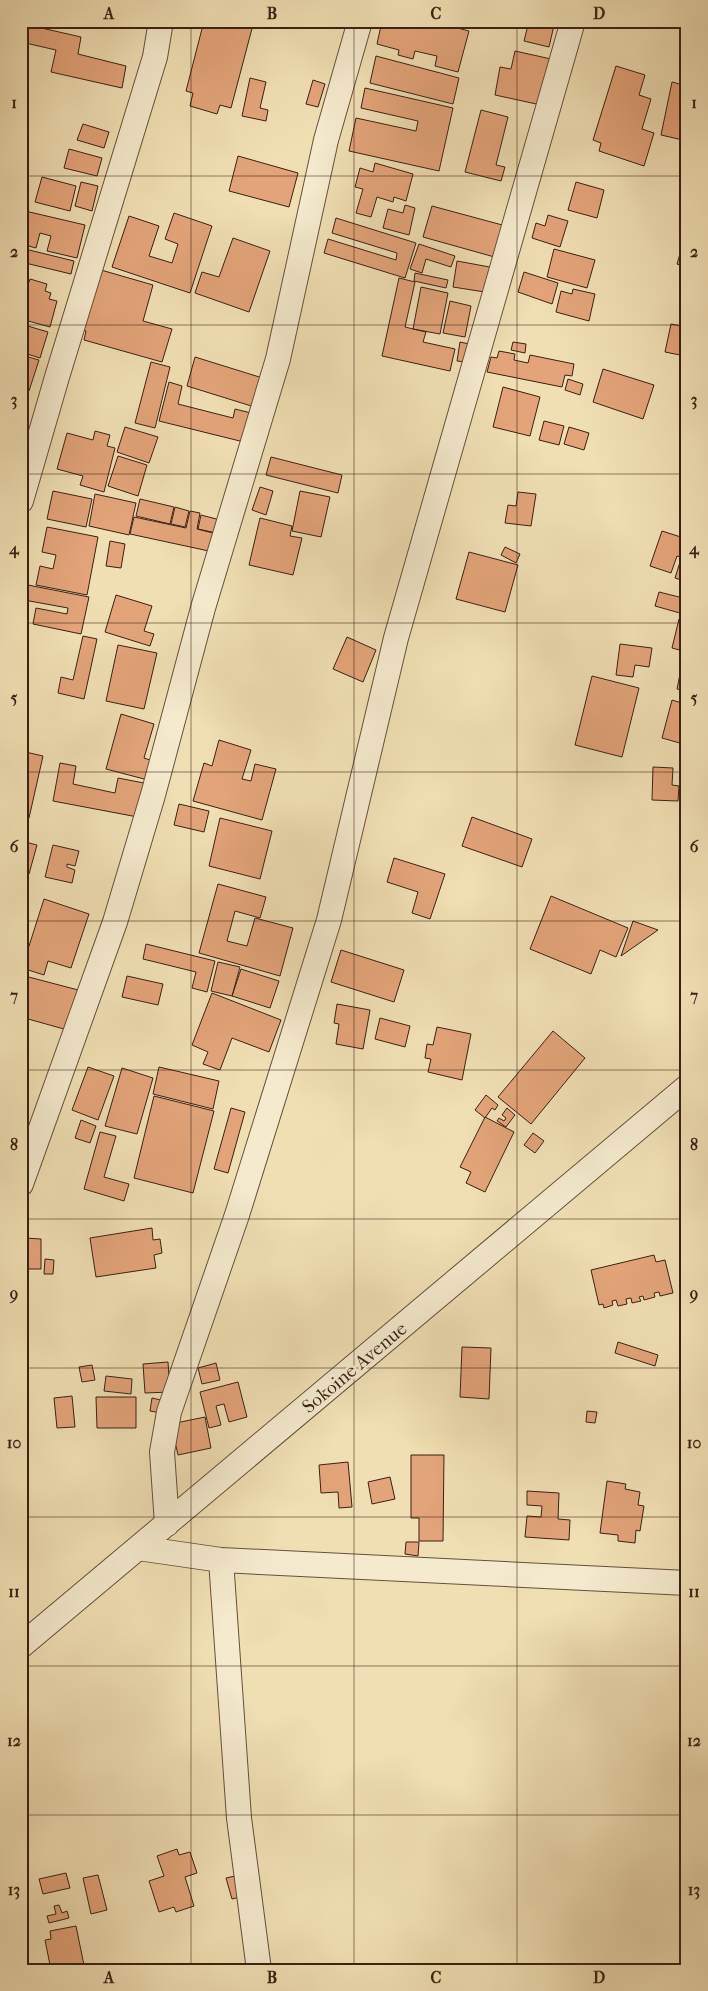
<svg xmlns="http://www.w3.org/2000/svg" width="708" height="1991" font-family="'IM FELL French Canon',serif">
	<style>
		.building { fill: #e3a479; stroke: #3b1f14 }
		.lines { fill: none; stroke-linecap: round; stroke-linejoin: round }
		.minor-casing { stroke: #684f3c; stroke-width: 26 }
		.minor { stroke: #f5eace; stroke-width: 24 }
		.grid { fill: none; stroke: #3b1f14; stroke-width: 1; stroke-opacity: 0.55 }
		.labels { text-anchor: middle; stroke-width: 5; stroke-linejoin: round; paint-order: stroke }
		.street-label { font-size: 19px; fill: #3b1f14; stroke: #f5eace }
		.neatline { fill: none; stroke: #3b1f14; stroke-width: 2 }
		.grid-label { font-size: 16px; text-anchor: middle; font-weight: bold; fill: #3b1f14 }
	</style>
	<rect width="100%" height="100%" fill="#f0dfb3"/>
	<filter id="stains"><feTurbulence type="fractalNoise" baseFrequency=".004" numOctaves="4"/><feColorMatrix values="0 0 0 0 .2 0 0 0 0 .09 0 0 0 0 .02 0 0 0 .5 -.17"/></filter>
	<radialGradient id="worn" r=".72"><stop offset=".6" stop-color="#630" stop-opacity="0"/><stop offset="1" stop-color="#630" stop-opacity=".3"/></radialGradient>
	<path class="building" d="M204,21H254L231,108L220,105L217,114L190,106L193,93L186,91Z
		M382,21H430L469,31L458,72L435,66L437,56L415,51L413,59L398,55L399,50L377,44Z
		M529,21H555L549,47L524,41Z
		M24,24L81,37L78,54L126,66L122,88L51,72L56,50L21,42Z
		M515,51L551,59L541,105L495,95L500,67L511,69Z
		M376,56L459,78L453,104L370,83Z
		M616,66L645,75L639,95L651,99L642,129L654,133L644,166L599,151L601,143L593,140Z
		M250,78L266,82L260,108L268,110L266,121L242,116Z
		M313,80L325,84L318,107L306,104Z
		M672,82L687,86V141L661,135Z
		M365,88L453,108L439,171L349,151L356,118L416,131L418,121L361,108Z
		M481,110L508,117L496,165L505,167L501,181L465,172Z
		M83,124L109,132L104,148L77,140Z
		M69,149L102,158L97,176L64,168Z
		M238,156L298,173L289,207L229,191Z
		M375,163L413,174L406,201L394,197L393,202L377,197L371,217L356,213L363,189L355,187L360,168L373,172Z
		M42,177L76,186L70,211L35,202Z
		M81,182L98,186L92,211L75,206Z
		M576,182L604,190L597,218L568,210Z
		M405,205L415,208L409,235L383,228L388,209L403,213Z
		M432,206L506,226L498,258L423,237Z
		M21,210L85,225L77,258L47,251L51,236L40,233L36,248L21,244Z
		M174,213L212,226L190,293L112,267L129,216L159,226L149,256L172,263L178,244L165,239Z
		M548,215L568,221L560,247L532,238L536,223L545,226Z
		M336,218L416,243L405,278L324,253L328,239L396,260L397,253L332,233Z
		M233,238L270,251L249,312L195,293L202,272L219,277Z
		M419,244L455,256L451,267L426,259L422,273L410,269Z
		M682,247L687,248V267L677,264Z
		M21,248L74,261L71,274L21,262Z
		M554,249L595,260L587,288L547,277Z
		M457,261L495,268L491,293L453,287Z
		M101,270L153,285L143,321L172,329L162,362L84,340L86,331L78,328Z
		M524,272L558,283L552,304L518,292Z
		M415,273L448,280L446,288L414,281Z
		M399,278L415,282L405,327L426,332L423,342L455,349L450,371L382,356Z
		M30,279L47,284L45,291L51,293L49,299L57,301L50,327L21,319V285L27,287Z
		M421,287L448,293L440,334L413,329Z
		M573,289L595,294L589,321L556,312L561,291L572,294Z
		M450,301L471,306L465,337L443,333Z
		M21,324L48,332L40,358L21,352Z
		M671,324L687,327L685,356L665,352Z
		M460,342L474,345L472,363L457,361Z
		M513,342L526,344L525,353L511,350Z
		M499,351L515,354L514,360L528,363L530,355L574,364L572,376L565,375L562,387L487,372L491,357L497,358Z
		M21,355L39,360L29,391L21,388Z
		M195,357L269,380L261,409L187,386Z
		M151,362L170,367L155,428L135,423Z
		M603,369L654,385L643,419L593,402Z
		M568,379L583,384L580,395L565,390Z
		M169,382L182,386L178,404L233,418L235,409L259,415L252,444L159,421Z
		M503,387L540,397L530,436L493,427Z
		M544,421L564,426L559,445L539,440Z
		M125,427L158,437L149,463L117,452Z
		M569,427L589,433L584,450L564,444Z
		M95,431L110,435L107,446L115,448L104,492L80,485L83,476L57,469L67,433L93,440Z
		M118,456L147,465L138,496L108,486Z
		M271,457L342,475L338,493L266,475Z
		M260,487L273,491L266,515L252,510Z
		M53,491L92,499L86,527L47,519Z
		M300,491L330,497L321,537L292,531Z
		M518,492L536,494L531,526L505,523L508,505L516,506Z
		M95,494L136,503L129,535L89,526Z
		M140,499L174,507L170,524L136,516Z
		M175,507L189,511L185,527L171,524Z
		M190,511L200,513L197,529L221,535L218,553L130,534L134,517L186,528Z
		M201,515L224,521L221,534L198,529Z
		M260,518L292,526L290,536L302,538L293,575L249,565Z
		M47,527L98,537L87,595L36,585L40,566L53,569L56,555L42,552Z
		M662,531L687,539V559L677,556L671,573L650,566Z
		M110,541L125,544L121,568L106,566Z
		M505,547L520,554L516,563L501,555Z
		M469,552L518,565L505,612L456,599Z
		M680,562L687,565V582L675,578Z
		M28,585L89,597L81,634L33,624L36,608L67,614L68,608L24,600Z
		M659,592L687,599V615L655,606Z
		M116,595L152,606L144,631L154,634L150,646L105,632Z
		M679,619L687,621V652L672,648Z
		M83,636L97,639L84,699L58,693L61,677L73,680Z
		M347,637L376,650L363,682L333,669Z
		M620,644L652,648L649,667L635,665L633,677L616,675Z
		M118,645L157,653L144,709L106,701Z
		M684,654L687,655V691L677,689Z
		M592,676L639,688L622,757L575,745Z
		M687,696V745L662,738L672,700L685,704Z
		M121,714L154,724L144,758L153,761L148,780L106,769Z
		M219,740L251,750L242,779L251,781L255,764L276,769L262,820L193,801L204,763L212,766Z
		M21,751L43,756L29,818L21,816Z
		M60,763L76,766L73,784L115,793L118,778L149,784L143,818L53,801Z
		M653,767L673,768L672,785L679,786L678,801L652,800Z
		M179,804L209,811L204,832L174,825Z
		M472,817L532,839L522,867L462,846Z
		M220,818L272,831L260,879L209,866Z
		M21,841L37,845L29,874L21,872Z
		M53,845L79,851L75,866L67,864V867L75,870L72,883L45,877Z
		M394,858L445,874L430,919L412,913L418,892L387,882Z
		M218,884L266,897L260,918L235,911L227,941L247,946L255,918L293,928L280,976L199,953Z
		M551,896L628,928L616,957L600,950L591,974L530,949Z
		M44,899L89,914L71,968L48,961L44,975L22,968Z
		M633,921L658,930L621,956Z
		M146,944L215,961L207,992L192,988L196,972L143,959Z
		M341,950L404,970L394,1002L331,982Z
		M218,962L240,967L232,996L211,991Z
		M241,969L279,981L270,1008L232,996Z
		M21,975L82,991L71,1031L21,1017Z
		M127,976L163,984L158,1005L122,997Z
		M212,993L281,1020L269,1052L232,1038L220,1070L203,1064L208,1052L192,1045Z
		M337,1004L370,1010L363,1049L336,1044L339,1024L334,1023Z
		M380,1018L410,1026L405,1047L375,1039Z
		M437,1027L471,1034L462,1080L428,1072L431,1059L425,1058L427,1044L433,1045Z
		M553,1031L585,1058L531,1124L498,1097Z
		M88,1067L114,1076L98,1120L72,1110Z
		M159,1067L219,1081L213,1109L153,1094Z
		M122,1068L153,1078L137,1134L105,1126Z
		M486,1095L498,1105L495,1110L492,1108L485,1118L475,1110Z
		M154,1096L214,1111L193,1193L134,1178Z
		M231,1108L245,1112L228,1173L214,1169Z
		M507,1108L515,1115L506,1127L497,1121L499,1118L504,1121L506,1118L502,1115Z
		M485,1117L514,1132L485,1192L466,1183L471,1172L460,1167Z
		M81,1120L96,1126L90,1143L75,1138Z
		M100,1132L116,1136L104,1177L129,1184L124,1201L84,1189Z
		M533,1133L544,1141L535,1153L524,1145Z
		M152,1228L153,1240L160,1239L162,1253L154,1255L156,1268L96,1277L90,1238Z
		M25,1238L41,1239V1269H21V1250H25Z
		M654,1255L656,1262L665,1260L673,1293L660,1296L659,1292L654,1293L655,1297L644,1300L643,1296L639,1297L641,1301L632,1303L631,1298L626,1299L627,1304L618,1306L616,1300L612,1301L613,1305L604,1308L603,1304L599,1305L591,1270Z
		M45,1259L54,1260L53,1274H44Z
		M618,1342L658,1355L655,1366L615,1353Z
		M462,1347L491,1348L489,1399L460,1397Z
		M168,1362L170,1392L145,1393L143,1364Z
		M216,1363L220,1380L202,1384L198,1368Z
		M92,1365L95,1380L82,1382L79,1367Z
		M106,1376L132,1379L131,1394L104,1391Z
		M238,1382L247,1417L229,1422L224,1404L216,1406L221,1425L209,1428L200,1392Z
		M72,1396L75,1427L57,1428L54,1398Z
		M96,1397H136V1428H97Z
		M152,1398L165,1401L162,1413L150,1411Z
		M587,1411L597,1412L595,1423L586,1422Z
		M205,1417L211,1448L178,1455L171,1424Z
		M411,1455H444L443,1541H419V1518H411Z
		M348,1462L352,1507L339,1508L338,1492L321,1493L319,1465Z
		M390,1477L395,1499L372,1504L368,1482Z
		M607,1481L626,1484L625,1489L640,1492L638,1505L644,1506L640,1531L636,1530L635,1543L618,1541V1535L600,1533Z
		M527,1491L559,1493L558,1519L570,1520L569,1540L525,1537L527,1516L541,1517L542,1506L527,1505Z
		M406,1542H419L418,1556L405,1554Z
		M177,1849L179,1855L190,1852L197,1873L185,1877L194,1906L176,1912L174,1907L159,1912L149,1881L164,1876L157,1856Z
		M66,1873L70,1888L43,1894L39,1879Z
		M98,1875L107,1910L91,1914L83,1878Z
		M239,1875L244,1896L232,1899L226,1878Z
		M59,1905L62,1913L67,1911L69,1918L49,1923L47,1916L56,1914L54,1906Z
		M76,1926L85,1970H51L45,1940L51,1939L50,1931Z
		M21,1951H24L26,1970H21Z"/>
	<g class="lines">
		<defs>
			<path id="minor" d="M21,501L57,377L155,57L161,21
				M21,1184L115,922L153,795L203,608L278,359L326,140L360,21
				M167,1524L162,1452L169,1412L237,1215L329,920L396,638L573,21
				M138,1548L221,1560L687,1583
				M221,1560L239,1818L259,1970
				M21,1646L687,1087"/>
		</defs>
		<use href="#minor" class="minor-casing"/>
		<use href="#minor" class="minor"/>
	</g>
	<path class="grid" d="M191,21V1970M354,21V1970M517,21V1970M21,176H687M21,325H687M21,474H687M21,623H687M21,772H687M21,921H687M21,1070H687M21,1219H687M21,1368H687M21,1517H687M21,1666H687M21,1815H687"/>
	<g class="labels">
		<g class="street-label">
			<text transform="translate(354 1367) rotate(-40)" y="7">Sokoine Avenue</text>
		</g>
	</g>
	<rect width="708" height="1991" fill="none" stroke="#f0dfb3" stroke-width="55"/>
	<rect x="28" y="28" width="652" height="1936" class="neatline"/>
	<g class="grid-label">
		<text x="109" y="19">A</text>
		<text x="272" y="19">B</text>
		<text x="436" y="19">C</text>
		<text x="599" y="19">D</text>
		<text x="14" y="108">1</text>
		<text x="694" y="108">1</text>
		<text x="14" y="257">2</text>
		<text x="694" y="257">2</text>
		<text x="14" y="405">3</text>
		<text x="694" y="405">3</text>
		<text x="14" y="554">4</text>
		<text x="694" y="554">4</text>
		<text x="14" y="703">5</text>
		<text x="694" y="703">5</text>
		<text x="14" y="852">6</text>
		<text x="694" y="852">6</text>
		<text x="14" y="1001">7</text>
		<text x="694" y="1001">7</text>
		<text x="14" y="1150">8</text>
		<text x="694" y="1150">8</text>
		<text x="14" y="1299">9</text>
		<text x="694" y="1299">9</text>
		<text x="14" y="1448">10</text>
		<text x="694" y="1448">10</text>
		<text x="14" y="1597">11</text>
		<text x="694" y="1597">11</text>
		<text x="14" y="1746">12</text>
		<text x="694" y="1746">12</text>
		<text x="14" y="1895">13</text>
		<text x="694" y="1895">13</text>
		<text x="109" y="1983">A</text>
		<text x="272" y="1983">B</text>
		<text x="436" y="1983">C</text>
		<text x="599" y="1983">D</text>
	</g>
	<rect width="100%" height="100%" filter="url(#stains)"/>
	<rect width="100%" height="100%" fill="url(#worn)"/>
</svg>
